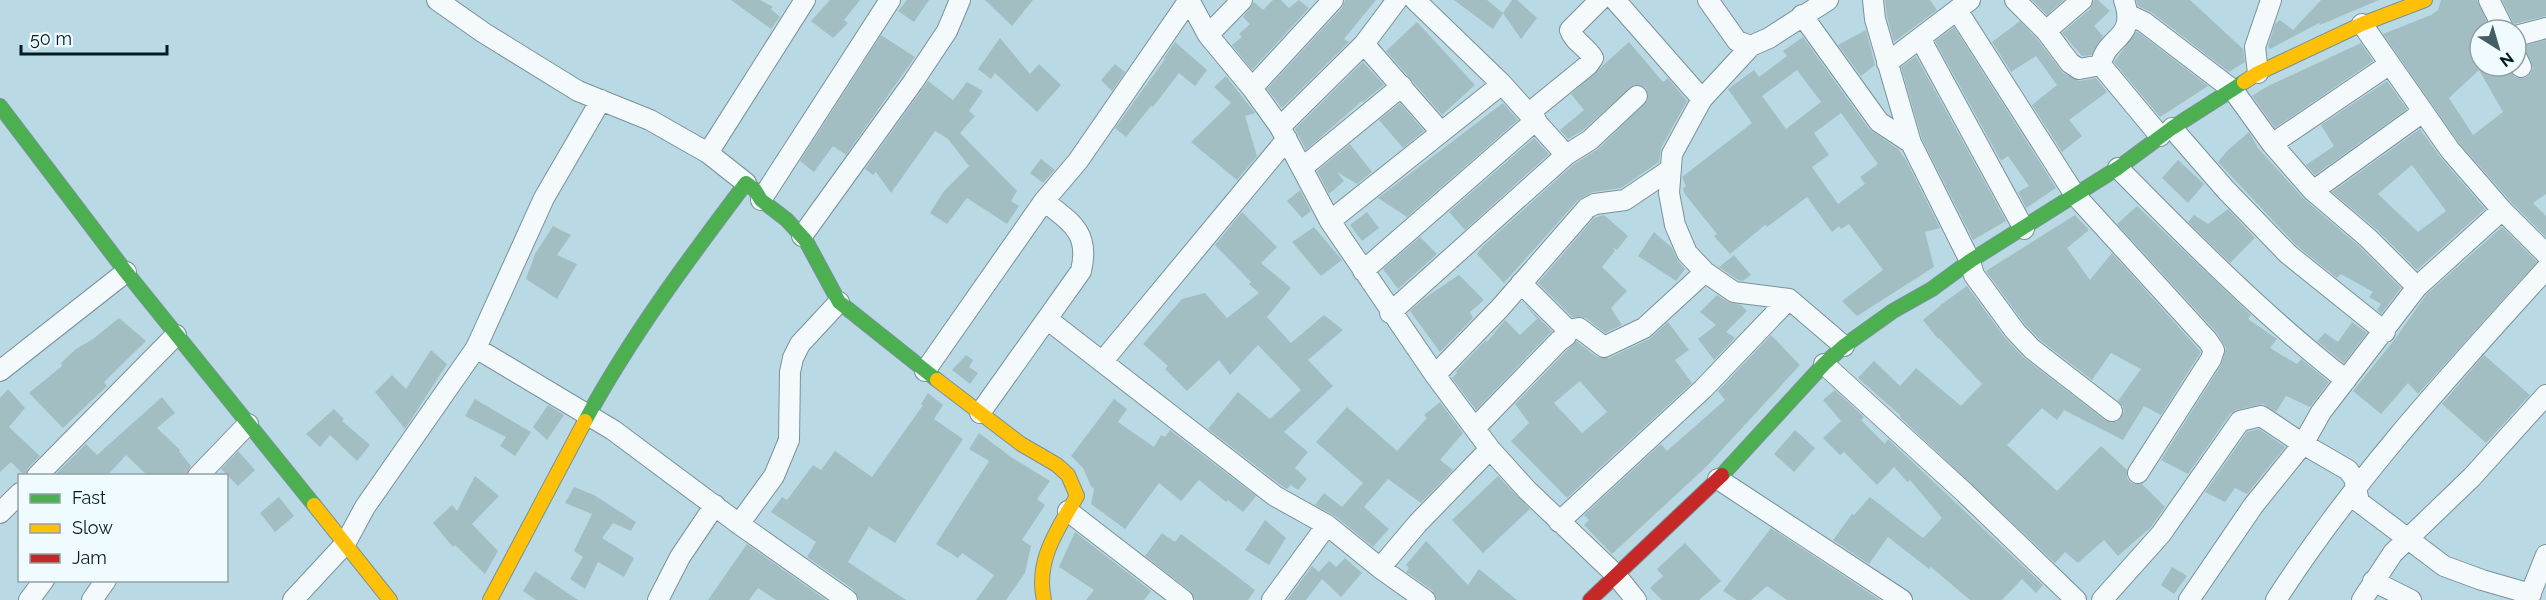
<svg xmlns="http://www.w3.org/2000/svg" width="2546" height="600" font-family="Raleway,sans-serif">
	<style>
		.building { fill: #a2bec3; fill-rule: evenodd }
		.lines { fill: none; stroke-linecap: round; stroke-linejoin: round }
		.street-casing { stroke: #78929a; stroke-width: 22 }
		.fast-casing { stroke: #78929a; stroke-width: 16 }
		.slow-casing { stroke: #78929a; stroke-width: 16 }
		.jam-casing { stroke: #78929a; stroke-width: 16 }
		.street { stroke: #f4f9fb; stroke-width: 20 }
		.fast { stroke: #4caf50; stroke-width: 14 }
		.slow { stroke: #ffc107; stroke-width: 14 }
		.jam { stroke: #c62828; stroke-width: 14 }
	</style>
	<rect width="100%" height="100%" fill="#b9dae4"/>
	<path class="building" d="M731,0H760L773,7L771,9L780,17L771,29Z
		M830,0H860L844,20L848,23L833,38L811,21Z
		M907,0H929L914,22L898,11Z
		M985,0H1033L1012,26Z
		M1273,0H1281L1289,8L1299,0L1309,8L1252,70L1232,45L1242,37L1239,34L1250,24L1243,17L1254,2L1263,10Z
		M1345,0H1376L1344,39L1349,42L1282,108L1267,89L1342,8Z
		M1454,0H1487L1503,13L1493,29Z
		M1512,0H1517L1537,18L1521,39L1503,13Z
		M1885,0H1930L1937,10L1894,42L1887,17Z
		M2032,0H2064L2047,15Z
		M2094,0H2098L2110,11L2094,26L2103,36L2092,55L2082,56L2062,33L2090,9Z
		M2136,0H2190L2243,49L2245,62L2229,72L2151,12L2138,6Z
		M2321,0H2379L2320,25L2319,23L2270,49L2268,47L2275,24L2280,20L2293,30Z
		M2441,0H2477L2491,30H2480V66H2507L2515,77L2525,78L2530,74L2533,68L2523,46L2546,40V194L2533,203L2546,216V237L2511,202L2459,143L2383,34L2431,15L2438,10ZM2479,70L2503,112L2473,135L2449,98Z
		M2502,0H2546V16L2514,24Z
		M2020,21L2037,39L2063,73L2080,81L2096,78L2107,92L2069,120L2082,136L2062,152L2032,105L2057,85L2036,56L2011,72L1992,42Z
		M1417,22L1475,85L1442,115L1386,51Z
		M1954,27L2056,188L2026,208L2018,192L2029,186L2008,156L2001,161L1935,41Z
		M1866,30L1875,65L1861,76L1838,45Z
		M2136,32H2138L2208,86L2160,117L2114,62Z
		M881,35L915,57L846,155L833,146L814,172L800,161Z
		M1803,37L1869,129L1898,149L1906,160L1940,228L1925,232L1934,267L1857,316L1842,301L1883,270L1849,224L1841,229L1839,226L1832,232L1807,197L1767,227L1765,225L1730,254L1714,236L1717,234L1684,193L1683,188L1686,186L1682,177L1752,123L1728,89L1754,70L1759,77L1787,56L1783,51ZM1797,70L1821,102L1786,129L1762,96ZM1841,113L1878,164L1860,177L1865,184L1838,204L1812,167L1829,155L1814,133Z
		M1000,38L1030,74L1039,64L1061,85L1037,112L995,73L991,79L978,69Z
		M1175,42L1207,70L1195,86L1179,73L1153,107L1151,106L1126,137L1115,128L1165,59L1164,58Z
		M1629,42L1663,82L1668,78L1687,101L1661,148L1659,162L1621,188L1593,192L1578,200L1504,283L1477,254L1481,248L1573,165L1598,149L1648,100V93L1645,87L1634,85L1583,130L1568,139L1560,130L1584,110L1571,94Z
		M2361,43L2373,61L2275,128L2252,96L2266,87Z
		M1916,56L2006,221L1973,240L1922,139L1901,67Z
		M1363,62L1384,85L1363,102L1362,101L1306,150L1295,129Z
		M1115,64L1125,72L1112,91L1101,80Z
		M1226,76L1255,113L1245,116L1257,156L1237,180L1191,142L1231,103L1214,87Z
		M928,81L953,100L967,82L983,91L969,111L975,116L960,133L1017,191L1011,201L1019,206L1007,224L967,198L947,224L930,213L944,191L969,166L948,139L935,131L891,193L876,172L873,175L865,169Z
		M2387,81L2407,109L2315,175L2306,165L2334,146L2321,125Z
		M1400,103L1424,131L1403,148L1379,120Z
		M1503,103L1518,120L1407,217L1378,198Z
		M2420,129L2441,158L2485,209L2417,270L2376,229L2332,192ZM2412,165L2446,211L2418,232L2378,194Z
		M2249,132L2258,148L2304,199L2360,247L2401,288L2381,314L2377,310L2381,304L2369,297L2373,292L2341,274L2337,278L2296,245L2218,162L2227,151Z
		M1534,138L1549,154L1465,230L1449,212Z
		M1350,144L1372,172L1357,184L1337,172L1344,181L1329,194L1317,171Z
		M1041,159L1055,170L1043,183L1030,173Z
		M2178,160L2204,184L2188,203L2162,178Z
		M1300,190L1311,211L1302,218L1287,201Z
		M2137,206L2251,315L2248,319L2277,339L2270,348L2297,364L2301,359L2329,382L2310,407L2286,396L2276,412L2263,404L2236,410L2230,414L2188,474L2161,460L2221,365L2226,348L2217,333L2117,224Z
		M2228,209L2255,238L2230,263L2188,222L2194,215L2208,224Z
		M1242,212L1277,247L1261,263L1291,288L1267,317L1291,343L1324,315L1343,330L1308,360L1333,386L1284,432L1308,452L1295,468L1307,479L1298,490L1291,485L1287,489L1282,486L1208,429L1238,392L1270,419L1301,390L1258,345L1230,375L1219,360L1187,391L1165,369L1168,366L1143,344L1182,299L1205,293L1227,318L1259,293L1249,284L1251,282L1215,245Z
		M1367,212L1379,228L1362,241L1350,225Z
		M1604,215L1628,236L1617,250L1612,247L1615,251L1602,267L1627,291L1611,308L1622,325L1605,333L1586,318L1572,317L1538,283L1594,218Z
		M2075,215L2089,230L2067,248L2090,280L2112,253L2201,352L2161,415L2144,406L2123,440L2064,410L2057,420L2042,408L2007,445L2057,491L2101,446L2127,470V478L2131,483L2142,484L2165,507L2151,527L2118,556L2104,540L2078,563L2065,552L2055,563L1900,417L1901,416L1858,378L1874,361L1900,386L1916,368L1961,406L1982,384L1939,338L1938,339L1923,320L1941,305L1940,303L1942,304L1967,286L2005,338L2023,357L2105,420L2117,422L2124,412L2123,406L2118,401L2141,369L2111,353L2092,380L2040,340L2024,323L1986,271Z
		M553,226L571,235L557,255L577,264L557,299L526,279L535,254Z
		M1314,227L1342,260L1321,276L1292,242Z
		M2502,227L2537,262L2418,394L2408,383L2381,414L2353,391L2395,339L2426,295Z
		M1654,232L1672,248L1678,261L1685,269L1676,281L1638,256Z
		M1420,237L1437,254L1398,289L1383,269Z
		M1734,255L1751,275L1743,281L1738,280L1719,267Z
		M1459,275L1484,300L1470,312L1473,318L1440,352L1410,311L1426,297Z
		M1717,295L1728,302L1741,305L1747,311L1726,332L1735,338L1714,360L1698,339L1716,325L1700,312Z
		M1522,301L1552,331L1476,410L1452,378L1457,373L1456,371L1486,340L1487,342L1505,320L1520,335L1537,319Z
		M119,318L146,341L104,382L107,386L63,428L29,393L62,366L61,363L76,349L93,339Z
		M1668,322L1689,350L1675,360L1692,383L1567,498L1511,441L1529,423L1515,404L1576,341L1597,357L1609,358L1649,339ZM1580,381L1607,412L1582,433L1554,403Z
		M2352,322L2367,333L2344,363L2317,341L2325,333L2338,342Z
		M1771,335L1800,365L1706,467L1612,554L1584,525L1589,520L1584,515L1661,444L1667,451L1725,400L1718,391Z
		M431,350L447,364L405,429L375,392L392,375L406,389Z
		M966,355L973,360L969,367L978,373L970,384L952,370Z
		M2484,355L2530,395L2486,443L2442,404Z
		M8,389L25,408L9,427L40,456L28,468L25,476L11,462L0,472V398Z
		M1835,390L1864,417L1861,420L1885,444L1888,439L2043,585L2036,593L2022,579L2002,600H1970L1931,567L1929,569L1888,537L1869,564L1833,540L1852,514L1854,515L1870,497L1923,538L1942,518L1910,480L1907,482L1894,467L1877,485L1844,452L1840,455L1823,438L1841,421L1823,400Z
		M928,393L943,405L934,419L963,439L895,543L869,527L848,562L906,600H859L854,590L807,557L816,542L771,512L782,497L787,500L813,465L821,470L835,451L872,477L923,405L921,404Z
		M162,397L175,413L157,428L180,450L179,451L191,466L186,476H148L126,455L107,476H54L86,444L97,455Z
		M475,399L531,432L515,456L500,446L506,437L465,416Z
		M1114,399L1127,409L1118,422L1154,447L1161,435L1165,437L1170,430L1256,496L1243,512L1228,500L1226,502L1199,480L1181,501L1159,483L1125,529L1091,504L1094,489L1091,486L1083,468L1071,456Z
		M1440,402L1463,433L1440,460L1453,470L1421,503L1388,479L1364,507L1389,529L1373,547L1335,516L1315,505L1324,493L1342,507L1363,483L1316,442L1347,407L1397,451L1427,418L1424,415Z
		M548,405L564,415L547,440L533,427Z
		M334,409L344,419L342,421L370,445L357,461L330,435L320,447L306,434Z
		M2259,429L2285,447L2247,494L2235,488L2225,502L2205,492L2247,432Z
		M1795,430L1815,448L1794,472L1774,454Z
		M979,433L1011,457L1050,481L1037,499L1045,505L1022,540L1031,546L1025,573L1006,600H976L994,575L962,553L958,558L936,544L989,461L969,449Z
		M238,451L255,470L238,486L221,469Z
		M475,476L499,496L472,524L498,551L485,574L455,545L453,547L433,523L452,505L457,511Z
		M1498,476L1530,509L1483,553L1452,520Z
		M574,487L594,495L636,522L631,531L613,523L602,538L634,558L624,577L598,562L585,589L570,579L583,557L574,551L592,514L565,503Z
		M279,497L294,516L275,532L260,513Z
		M1265,520L1286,538L1269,565L1245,550Z
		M1771,528L1880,600H1787L1767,586L1751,600H1737L1723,591Z
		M1075,532L1151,591L1144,600H1086L1094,590L1059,567Z
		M1162,533L1175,542L1181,534L1255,590L1248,600H1195L1190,591L1145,556Z
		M1426,541L1468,585L1479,569L1517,600H1437L1432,590L1406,572L1409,568L1406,565Z
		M1685,543L1721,581L1699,600H1662L1650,588L1663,576L1657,569Z
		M747,544L826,600H776L758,588L749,600H708Z
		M1345,558L1362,573L1341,597L1322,579L1306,600H1287L1312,566L1319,572L1329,561L1336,567Z
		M2172,567L2187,576L2174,594L2161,585Z
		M535,571L578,600H536L523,591Z"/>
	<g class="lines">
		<defs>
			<path id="street" d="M437,0L484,33L578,91L650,120L708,153L746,183
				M1189,0L1208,35L1252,88L1280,127L1330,221L1435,375L1490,449L1527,490L1615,574L1636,600
				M1415,0L1502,84L1566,155
				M1615,0L1702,99
				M1708,0L1737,41L1751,46L1769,38L1828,0
				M1873,0L1875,19L1911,143L1970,261L1974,275L2015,331L2032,349L2112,411
				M2015,0L2046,31L2070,63L2079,69L2101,65
				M2124,0C2138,40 2105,36 2101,65L2160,136
				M2489,0L2504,30
				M1957,10L2075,195L2208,341L2214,350L2211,359L2138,473
				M1802,15L1879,122L1911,143
				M2129,15L2144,22L2233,90L2272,144L2313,191L2368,238L2417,287
				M2362,24L2450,150L2502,210L2546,254
				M2046,31L2082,0
				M1208,35L1242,0
				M2516,36L2546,28
				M1920,38L2024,229
				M1364,44L1440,131
				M1751,46L1702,99L1672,154L1669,193L1675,225L1687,253L1705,272L1734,292L1789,299L1844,346
				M2516,56L2521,67
				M1887,63L1970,0
				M2258,73L2255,47L2271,0
				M1252,88L1333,0
				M601,100L544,198L476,348L613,430L739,524L847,600
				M1529,113L1588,65L1593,58C1587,47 1574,42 1570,30L1600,0
				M1280,127L1364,44L1397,0
				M2172,128L2226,190L2288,254L2385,332
				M2272,144L2390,64
				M708,153L805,0
				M1302,168L1402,86
				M2118,168C2191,242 2264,316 2346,380
				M2313,191L2420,114L2422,110
				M761,200L890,0
				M1330,221L1502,84
				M802,236L913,82L947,31L960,0
				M1363,271L1536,120
				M1521,283L1568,330
				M1390,313L1566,155L1590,140L1637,96
				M1047,319L1275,496L1327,525L1380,568
				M1568,330L1579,328L1604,347L1644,328L1705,272
				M1102,362L1287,139
				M1824,364L1965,493L2076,600
				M0,371L126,272
				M925,371L1044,201L1078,161L1189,0
				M1435,375L1500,308L1587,208L1595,204L1625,200L1671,169
				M980,413L1081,271C1090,233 1072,223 1044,201
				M1475,428L1559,341L1566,336L1568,330
				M37,476L176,335
				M198,476L248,424
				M1718,479L1902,600
				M1068,511L1183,600
				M0,513L20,493
				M1559,522L1703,389L1789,299
				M739,524L774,476L789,440L790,372L793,358L800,344L839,302
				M2373,581L2411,600
				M29,600L44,580
				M92,600L106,580
				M293,600L345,544L365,507L476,348
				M658,600L680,557L715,505
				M1272,600L1327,525
				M1425,600L1380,568L1418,523L1490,449
				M2102,600L2161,534L2240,421L2261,416L2303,444L2348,470L2354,478L2359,502L2444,566L2482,580L2531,594
				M2189,600L2253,506L2303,444L2321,412L2417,287L2502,210
				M2276,600C2353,480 2450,375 2546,269
				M2362,600L2393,553L2472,477L2546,395
				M2528,600L2546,555"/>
			<path id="fast" d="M0,106L126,272L314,505
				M585,421C631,336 688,260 746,183L755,190L761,200L787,220L806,241L839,302L937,380
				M1722,475L1824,364L1844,346L1893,311L1932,289L1970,261L2118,168L2172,128L2244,82"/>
			<path id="slow" d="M2244,82L2258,73L2362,24L2425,0
				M937,380L1021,444L1057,465L1068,475L1077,496C1058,529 1035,560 1044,600
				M314,505L390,600
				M490,600L585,421"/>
			<path id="jam" d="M1590,600L1722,475"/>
		</defs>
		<use href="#street" class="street-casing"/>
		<use href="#fast" class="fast-casing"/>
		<use href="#slow" class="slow-casing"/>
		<use href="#jam" class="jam-casing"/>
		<use href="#street" class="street"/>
		<use href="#fast" class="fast"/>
		<use href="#slow" class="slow"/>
		<use href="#jam" class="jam"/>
	</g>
	<rect x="18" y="474" width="210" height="108" fill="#f0fbff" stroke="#91a1a7" stroke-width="1.5"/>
	<rect x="30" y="494" width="30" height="9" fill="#4caf50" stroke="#91a1a7" stroke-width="1.5"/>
	<text x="72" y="504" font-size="18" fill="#031b22">Fast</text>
	<rect x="30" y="524" width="30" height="9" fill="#ffc107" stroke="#91a1a7" stroke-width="1.5"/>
	<text x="72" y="534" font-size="18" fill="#031b22">Slow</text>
	<rect x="30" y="554" width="30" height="9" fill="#c62828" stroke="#91a1a7" stroke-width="1.5"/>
	<text x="72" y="564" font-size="18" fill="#031b22">Jam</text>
	<g transform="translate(2498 48) rotate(143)"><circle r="28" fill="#f0fbff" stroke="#91a1a7" stroke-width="1.5"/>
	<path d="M0-4.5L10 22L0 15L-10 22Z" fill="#435e66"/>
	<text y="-9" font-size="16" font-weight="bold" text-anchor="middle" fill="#031b22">N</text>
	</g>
	<path d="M21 45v9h146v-9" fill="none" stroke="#031b22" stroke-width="3"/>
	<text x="30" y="45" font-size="18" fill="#031b22" stroke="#f0fbff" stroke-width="4.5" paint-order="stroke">50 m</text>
</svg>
